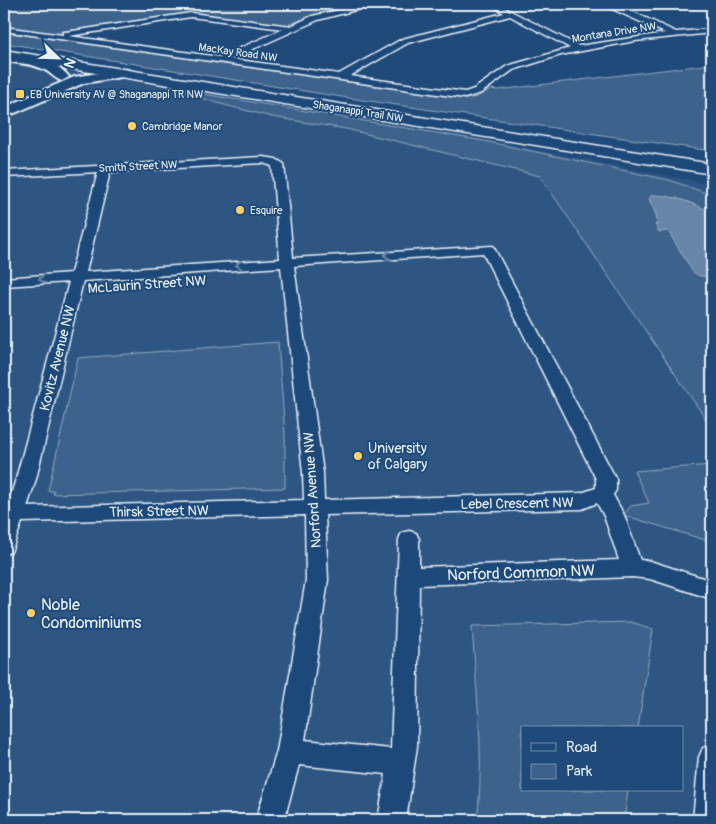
<svg xmlns="http://www.w3.org/2000/svg" width="716" height="824" font-family="Pangolin,sans-serif">
	<style>
		.built { fill: #2e5683; fill-rule: evenodd }
		.green { fill: #3c628c; stroke: #92aac2 }
		.water { fill: #6685a7; stroke: #9ab0c7 }
		.lines { fill: none; stroke-linecap: round; stroke-linejoin: round }
		.street-casing { stroke: #e8f1f8; stroke-width: 3 }
		.secondary-casing { stroke: #e8f1f8; stroke-width: 4 }
		.primary-casing { stroke: #e8f1f8; stroke-width: 3 }
		.street { fill: #1f4a7a; fill-rule: evenodd }
		.secondary { fill: #1f4a7a; fill-rule: evenodd }
		.primary { fill: #1f4a7a; fill-rule: evenodd }
		.oneway { stroke: #6f8dac }
		.poi-dot { fill: #ffd166; stroke: #1f4a7a; stroke-width: 2 }
		.labels { text-anchor: middle; stroke-width: 4; stroke-linejoin: round; paint-order: stroke }
		.far-street-label { font-size: 11px; fill: #e8f1f8; stroke: #1f4a7a }
		.far-poi-label { font-size: 11px; fill: #e8f1f8; stroke: #1f4a7a; text-anchor: start }
		.street-label { font-size: 14px; fill: #e8f1f8; stroke: #1f4a7a }
		.poi-label { font-size: 14px; fill: #e8f1f8; stroke: #1f4a7a; text-anchor: start }
		.near-street-label { font-size: 16px; fill: #e8f1f8; stroke: #1f4a7a }
		.near-poi-label { font-size: 16px; fill: #e8f1f8; stroke: #1f4a7a; text-anchor: start }
	</style>
	<rect width="100%" height="100%" fill="#1f4a7a"/>
	<filter id="ink" filterUnits="userSpaceOnUse"><feTurbulence type="fractalNoise" baseFrequency=".02" numOctaves="2"/><feDisplacementMap in="SourceGraphic" scale="10" xChannelSelector="R" yChannelSelector="G"/><feConvolveMatrix kernelMatrix="1 2 1 2 8 2 1 2 1" color-interpolation-filters="sRGB"/></filter>
	<g filter="url(#ink)">
		<path class="built" d="M4,60L488,140L712,185V820H4ZM522,728H682V790H522Z"/>
		<path class="green" d="M4,4H365L311,16L287,25L195,13L50,33L4,26Z
			M4,32L466,99L477,97L491,89L498,90L712,64V151L342,97L4,43Z
			M174,89L484,141L669,180L712,195V428L540,176L346,129L272,117L217,103Z
			M278,342L285,434V488L53,494L54,491H48L78,358Z
			M712,465V542L623,515L631,506L649,503L634,471Z
			M631,622L653,629L638,728H522V790H628L624,820H477C485,757 476,690 472,626Z"/>
		<path class="water" d="M652,195C673,195 694,203 712,213V277L700,276L693,272L668,231L659,232L655,224H658L656,218L657,217L649,199Z"/>
		<g class="lines">
			<defs>
				<path id="street" d="M367,4H379L318,20L231,59L339,74L402,39L504,13L489,4H497L579,46L665,33L612,9L609,4H616L676,32L712,29V33L635,41L561,55L513,70L481,93L465,98L4,31V27L63,35V32H66L191,13L291,26L312,16ZM510,16L570,48L507,66L474,89L465,92L350,76L408,43ZM191,17L283,29L220,57L69,36Z
					M263,157L276,159L284,164L293,258L493,246L616,479V490L613,495L624,515L640,560L650,561L712,581V599L650,579L632,577L419,585L417,746L406,820H378L386,774L299,765L284,820H256L277,751L306,580L305,515L22,522L11,552L4,554V507H7L16,479L69,282L4,286V278L71,273L98,172L4,177V171ZM263,163L272,166L280,259L86,272L110,172ZM483,253L596,479V488L581,493L324,500L323,473L294,266ZM281,267L303,473L304,500L27,507L36,479L83,281ZM597,503L604,516L619,560L419,567V539L416,533L409,531L402,533L399,539L391,749L305,740L328,580L325,515L582,509Z
					M712,744V820H693L699,757L703,748Z"/>
				<path id="secondary" d="M4,53C26,57 54,57 69,77L62,81C55,79 51,73 45,70C32,63 17,63 4,61Z
					M123,69L128,70L129,73L128,76L84,83L15,113L10,114L4,111L5,107L74,77Z"/>
				<path id="primary" d="M4,50L712,164V174L4,58Z"/>
			</defs>
			<use href="#street" class="street-casing"/>
			<use href="#secondary" class="secondary-casing"/>
			<use href="#primary" class="primary-casing"/>
			<use href="#street" class="street"/>
			<use href="#secondary" class="secondary"/>
			<use href="#primary" class="primary"/>
		</g>
		<defs><path id="oneway-chevron" d="M-2-3.5L2.5 0L-2 3.5" fill="none" stroke-width="1.6" stroke-linecap="round" stroke-linejoin="round" transform="scale(1.25)"/></defs>
		<g class="oneway">
			<use href="#oneway-chevron" transform="translate(387 255) rotate(176)"/>
			<use href="#oneway-chevron" transform="translate(239 265) rotate(176)"/>
			<use href="#oneway-chevron" transform="translate(42 279) rotate(176)"/>
		</g>
	</g>
	<g class="poi-dot">
		<rect x="15" y="89" width="10" height="10" rx="2.5"/>
		<circle cx="132" cy="126" r="5"/>
		<circle cx="240" cy="210" r="5"/>
		<circle cx="358" cy="456" r="5"/>
		<circle cx="31" cy="613" r="5"/>
	</g>
	<g class="labels">
		<g class="far-street-label">
			<text transform="translate(614 32) rotate(-9)" y="4">Montana Drive NW</text>
			<text transform="translate(238 52) rotate(8)" y="4">MacKay Road NW</text>
			<text transform="translate(358 111) rotate(9)" y="4">Shaganappi Trail NW</text>
			<text transform="translate(138 166) rotate(-3)" y="4">Smith Street NW</text>
		</g>
		<g class="far-poi-label">
			<text x="30" y="98">EB University AV @ Shaganappi TR NW</text>
			<text x="142" y="130">Cambridge Manor</text>
			<text x="250" y="214">Esquire</text>
		</g>
		<g class="street-label">
			<text transform="translate(147 284) rotate(-4)" y="5">McLaurin Street NW</text>
			<text transform="translate(57 358) rotate(-76)" y="5">Kovitz Avenue NW</text>
			<text transform="translate(312 490) rotate(-94)" y="5">Norford Avenue NW</text>
			<text transform="translate(517 503) rotate(-1)" y="5">Lebel Crescent NW</text>
			<text transform="translate(159 511) rotate(-1)" y="5">Thirsk Street NW</text>
		</g>
		<g class="poi-label">
			<text x="368" y="453">University<tspan x="368" dy="16">of Calgary</tspan></text>
		</g>
		<g class="near-street-label">
			<text transform="translate(521 572) rotate(-2)" y="6">Norford Common NW</text>
		</g>
		<g class="near-poi-label">
			<text x="41" y="610">Noble<tspan x="41" dy="18">Condominiums</tspan></text>
		</g>
	</g>
	<rect width="716" height="824" fill="none" stroke="#1f4a7a" stroke-width="20"/>
	<rect x="10" y="10" width="696" height="804" fill="none" stroke="#e8f1f8" stroke-width="2" filter="url(#ink)"/>
	<rect x="521" y="726" width="162" height="65" fill="#1f4a7a" stroke="#6f8dac"/>
	<rect x="531" y="743" width="25" height="8" fill="#1f4a7a" stroke="#6f8dac"/>
	<text x="566" y="752" font-size="15" fill="#e8f1f8">Road</text>
	<rect x="531" y="764" width="25" height="15" fill="#3c628c" stroke="#6f8dac"/>
	<text x="566" y="776" font-size="15" fill="#e8f1f8">Park</text>
	<g transform="translate(58 58) rotate(113)" stroke="#1f4a7a" stroke-width="4" paint-order="stroke">
	<path d="M0-4L9 19L0 12L-9 19Z" fill="#e8f1f8"/>
	<text y="-8" font-size="14" font-weight="bold" text-anchor="middle" fill="#e8f1f8">N</text>
	</g>
</svg>
